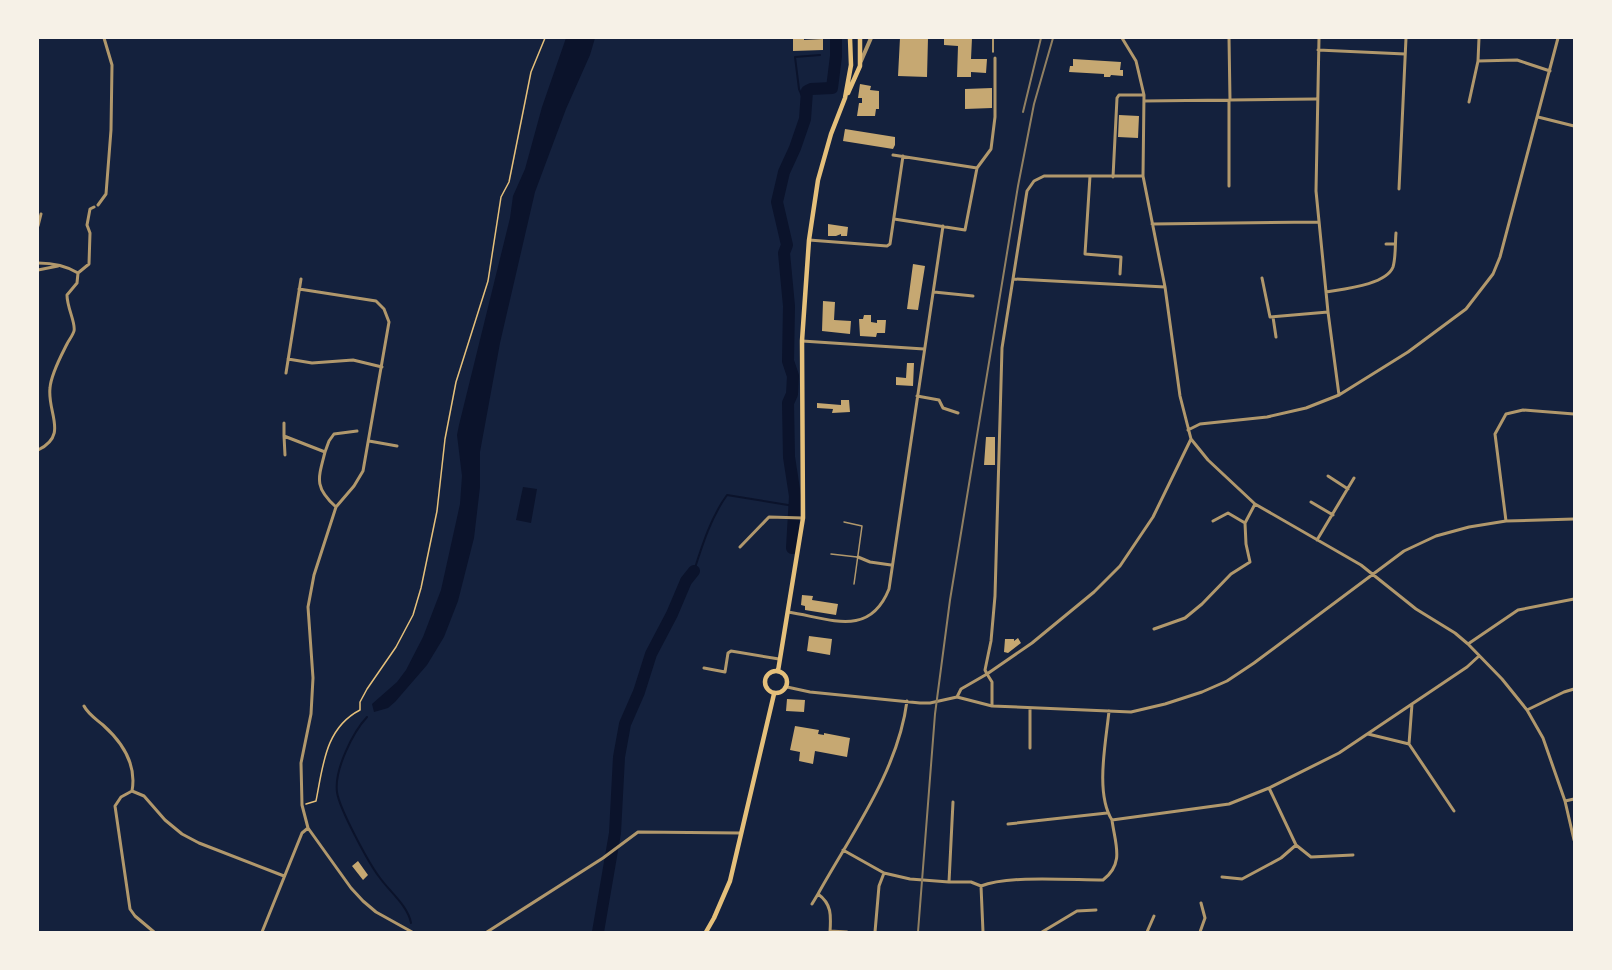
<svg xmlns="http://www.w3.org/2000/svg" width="1612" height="970" font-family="'Exo 2',sans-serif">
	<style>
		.water { fill: #0b132b }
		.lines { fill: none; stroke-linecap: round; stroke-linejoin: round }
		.stream { stroke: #0b132b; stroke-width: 2 }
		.river { stroke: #0b132b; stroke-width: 12 }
		.building { fill: #c6a872 }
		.path { stroke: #e5c07b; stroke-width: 1.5 }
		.service { stroke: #b1986c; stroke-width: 1.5 }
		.minor { stroke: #b1986c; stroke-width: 3 }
		.tertiary { stroke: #b1986c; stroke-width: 4 }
		.primary { stroke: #e5c07b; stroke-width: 4.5 }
		.rail { stroke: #918062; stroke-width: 2 }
	</style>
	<rect width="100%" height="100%" fill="#14213d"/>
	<path class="water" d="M566,38H595L590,55L566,109L535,192L500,343L480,452V487L474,538L458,601L444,637L427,665L395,702L388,708L374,712L372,704L397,682L406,670L423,637L441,590L460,504L462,476L457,435L459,425L510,218L513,196L525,169L542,107Z
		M523,487L537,489L531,523L516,520Z"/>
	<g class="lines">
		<path class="stream" d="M802,96L799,89L795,57L820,55
			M694,571C702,546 711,517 727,495L794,506
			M367,717C353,732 334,770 337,792C339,808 369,864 380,878C390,892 408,906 411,923"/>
		<path class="river" d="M792,548L795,496L789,457L788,403L792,394L793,376L788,361L789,306L784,253L787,245L777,202L784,172L795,148L805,119L807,91L811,89L832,88L836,56V38
			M598,932L615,833L619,757L625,724L639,692L651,654L672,614L686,581L694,571"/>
	</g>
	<path class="building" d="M793,38H804V40L823,39V50L793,51Z
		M900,38H928L927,77L898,76Z
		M944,38H972L971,59H987L986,73L971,72V77H957L958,46L944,45Z
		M1073,59L1121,62L1120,70H1123V76L1111,75L1110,77H1104V74L1069,72L1070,66H1073Z
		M860,84L871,86L870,90L879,91V109H876L875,116H857L859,103H862V98H858Z
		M992,88V108L965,109V89Z
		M1119,115L1139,116L1138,138L1118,137Z
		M845,129L895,137V145L893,149L843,141Z
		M828,224L848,227L847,236H841V234L836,236H828Z
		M913,264L925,266L918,310L907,309Z
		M823,301L835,302L834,320L851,321L850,334L822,331Z
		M864,315H871V322L877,323V320H886L885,333H877L876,337L860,336L859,319H863Z
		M907,363H914L913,386L896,385V377L906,378Z
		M841,400H849L850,412L832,413L833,409L817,408V403L841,405Z
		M986,437H995V465H984Z
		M802,595L813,596L812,600L838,604L836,615L805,610V606L801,605Z
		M809,636L832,639L830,655L807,651Z
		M1018,638L1021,643L1008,653L1004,652L1005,639H1014V641Z
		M787,699L805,700L804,712L786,711Z
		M795,726L819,730L818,734L824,735V733L850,738L847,757L815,751L813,764L799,761L800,752L790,750Z
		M358,861L368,875L363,880L352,866Z"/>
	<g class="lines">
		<path class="path" d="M993,52V38
			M306,804L316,801C323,766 325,728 360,710V702L367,689L396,647L413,615L421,588L437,511L445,439L456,382L488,281L501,197L509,182L531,72L545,38"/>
		<path class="service" d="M844,522L862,526L854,584
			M831,554L857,557"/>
		<path class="minor" d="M1122,38L1136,61L1144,95L1143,176L1165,287L1180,396L1191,439L1208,460L1255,504L1361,565L1416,609L1455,633L1468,644L1502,679L1527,710L1543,738L1565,801L1574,840
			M1229,38L1230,100
			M1319,38L1316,191L1328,312L1339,395
			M1318,50L1405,54
			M1478,61L1479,38
			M1229,100V186
			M1144,101L1316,99
			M1469,102L1478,61L1517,60L1550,71
			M1538,117L1574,126
			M893,155L977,168
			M977,168L991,149L995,117V58
			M1090,176L1085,254L1121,257L1120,274
			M1113,177L1117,98L1119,95H1144
			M1399,189L1406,38
			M98,205L106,194L111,130L112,65L104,38
			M894,219L965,230L977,168
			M1152,224L1319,222
			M38,226L41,214
			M809,240L887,246L890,244L903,156
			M1386,244H1395
			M38,263C52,263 65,265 78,273L77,283L67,295C67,308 76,323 74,331C73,335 69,340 67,344C61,356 51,374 50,388C47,413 69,435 38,450
			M38,270L58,266
			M78,273L89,264L90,233L87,225L90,209L94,207
			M1262,278L1270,317L1328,312
			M1014,279L1165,287
			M299,289L376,301L384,309L389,322L363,471L354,486L336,507L314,575L308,607L313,678L311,714L301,763L302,805L308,828L351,888L363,901L376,912L412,932
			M934,292L973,296
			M1326,292C1343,289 1386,285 1393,267C1396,257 1395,243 1396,233
			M1273,317L1276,337
			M802,341L924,349
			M288,359L312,363L353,360L382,367
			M286,373L301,279
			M917,396L939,400L943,408L958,413
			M284,423V436
			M1188,430L1200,424L1267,417L1306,408L1339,395L1408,352L1466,309L1493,274L1500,257L1558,38
			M369,441L397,446
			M325,452L329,441L334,434L357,431
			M285,455L284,436L325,452C318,479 314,487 336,507
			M1328,476L1348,489
			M1311,502L1333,515
			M1213,521L1228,513L1245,523
			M1506,521L1495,434L1506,414L1523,410L1574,414
			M1317,540L1354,478
			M740,547L769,517L803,518
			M858,557L870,562L891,565
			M788,612C829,618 869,639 889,589L943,226
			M1154,629L1185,618L1202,604L1231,574L1250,562L1246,544L1245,523L1255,504
			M1468,644L1518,610L1574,599
			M704,668L725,672L728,653L731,651L779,659
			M787,687L810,692L920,703H930L957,697L992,706L1131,712L1165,704L1202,692L1227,681L1254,663L1404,551L1436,536L1469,527L1506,521L1574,519
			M957,697L961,689L987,674L985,670L991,641L995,596L1002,348L1027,191L1034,181L1044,176H1143
			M84,706C88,714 96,719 103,725C122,742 137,764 132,791
			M992,706V682L987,674L1032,643L1094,592L1120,566L1153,517L1191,439
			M1030,708V748
			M1527,710L1564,692L1574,689
			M1109,711C1106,742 1095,793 1112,820L1229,804L1269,788L1339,753L1467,667L1479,656
			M1368,734L1409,744L1454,811
			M1409,744L1412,704
			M1269,788L1296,845L1311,857L1353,855
			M1565,801L1574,799
			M953,802L949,882H971L981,886C1008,875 1071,880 1103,880C1125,863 1115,844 1112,820
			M1008,824L1107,813
			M843,850L884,873L910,879L949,882
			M1222,877L1242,879L1281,858L1296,845
			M981,886L983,932
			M812,904L818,894
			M830,931L847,932
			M154,932L135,916L130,909L115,806L121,797L132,791L144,796L165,820L182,834L199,843L284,876
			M262,932L302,833L308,828
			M487,932L603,858L638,832L740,833
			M830,932C831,916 832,904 818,894C852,833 898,771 907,701
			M875,932L879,886L884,873
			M1042,932L1077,911L1096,910
			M1147,932L1154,916
			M1200,932L1205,918L1201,903"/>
		<path class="tertiary" d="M861,61L871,38"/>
		<path class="primary" d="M848,93L860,66V38
			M765 682a11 11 0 1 1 22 0a11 11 0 1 1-22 0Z
			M778,671L803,518L802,341L809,240L818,180L831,134L845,98L851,65L850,38
			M706,932L714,918L730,881L774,694"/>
		<path class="rail" d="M1023,112L1041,38
			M918,932L935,714L950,600L1018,186L1034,104L1053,38"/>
	</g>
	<rect width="1612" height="970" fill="none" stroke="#f6f1e7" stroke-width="78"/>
</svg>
